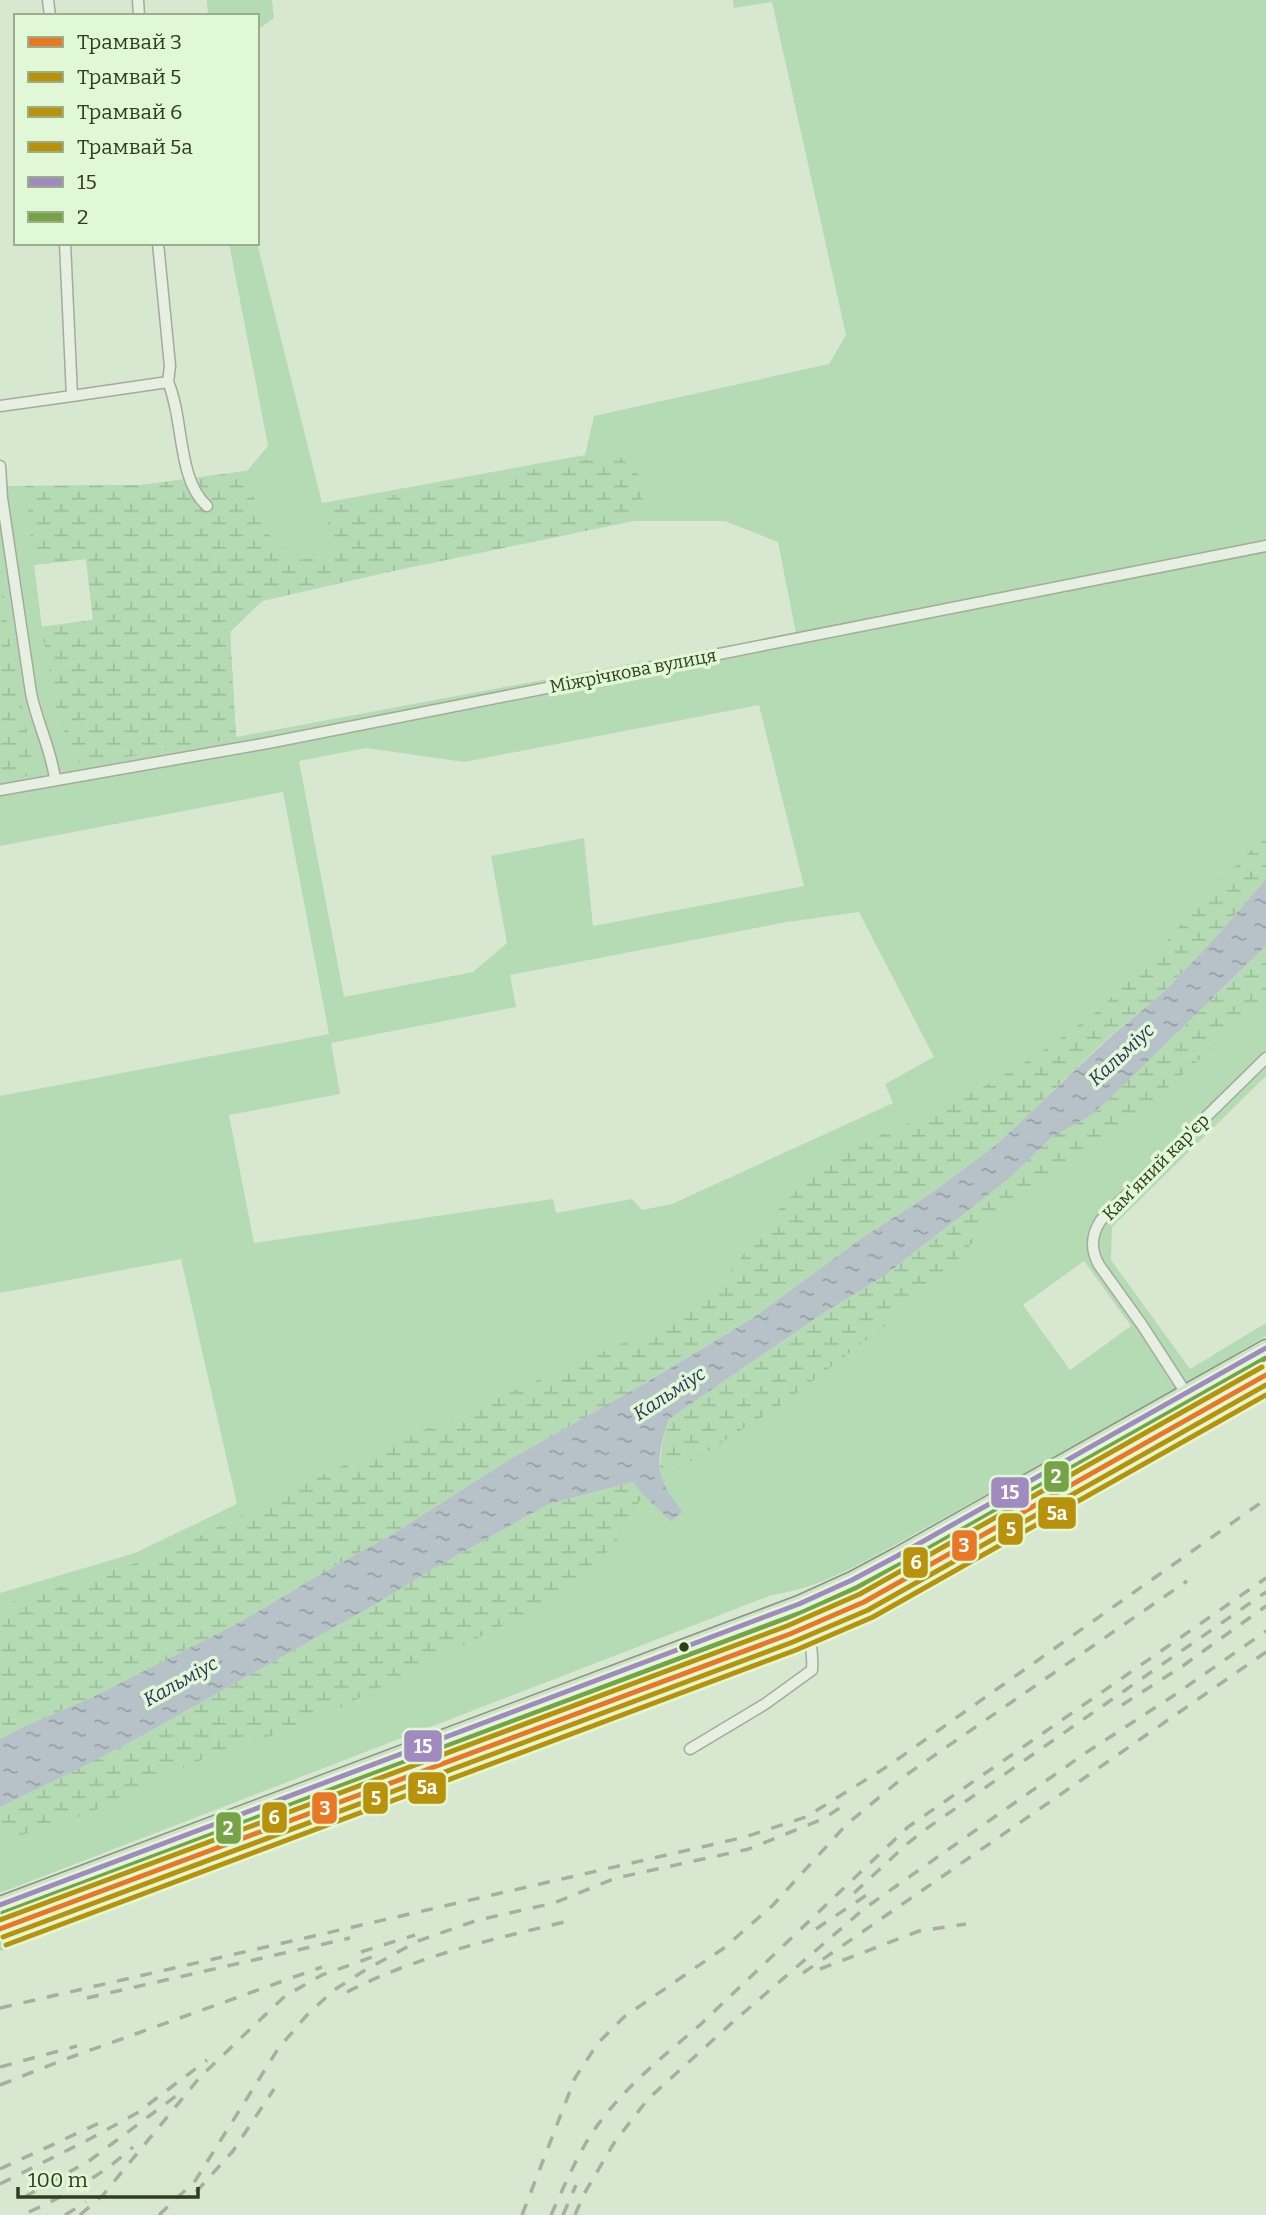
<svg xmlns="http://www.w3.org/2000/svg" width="1266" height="2215" font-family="Bitter,serif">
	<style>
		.grass { fill: #b5dbb4; fill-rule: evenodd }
		.wetland { fill: url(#wetland-marsh) }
		.water { fill: url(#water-ripples) }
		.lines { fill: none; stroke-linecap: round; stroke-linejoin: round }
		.minor-casing { stroke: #a1ad98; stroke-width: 13 }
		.trunk-casing { stroke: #88937f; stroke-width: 19 }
		.minor { stroke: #e6efe2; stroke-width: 10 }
		.trunk { stroke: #d2e1ca; stroke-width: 16 }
		.rail { stroke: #a7afa1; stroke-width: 3.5; stroke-dasharray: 12 12; stroke-linecap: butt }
		.bus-1-casing { stroke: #e1f8d6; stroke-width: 10 }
		.bus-2-casing { stroke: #e1f8d6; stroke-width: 10 }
		.bus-1 { stroke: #a18ac0; stroke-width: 5 }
		.bus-2 { stroke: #75a345; stroke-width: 5 }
		.tram-1-casing { stroke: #e1f8d6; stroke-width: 10 }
		.tram-2-casing { stroke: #e1f8d6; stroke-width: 10 }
		.tram-3-casing { stroke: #e1f8d6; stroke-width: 10 }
		.tram-4-casing { stroke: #e1f8d6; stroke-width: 10 }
		.tram-1 { stroke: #e97824; stroke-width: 5 }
		.tram-2 { stroke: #b7920a; stroke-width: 5 }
		.tram-3 { stroke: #b7920a; stroke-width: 5 }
		.tram-4 { stroke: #b7920a; stroke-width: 5 }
		.bus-dot { fill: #303e1e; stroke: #e1f8d6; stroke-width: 2.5 }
		.labels { text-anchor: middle; stroke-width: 7; stroke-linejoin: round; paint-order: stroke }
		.street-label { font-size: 18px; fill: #303e1e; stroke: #e1f8d6 }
		.water-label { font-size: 19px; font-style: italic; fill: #2d315f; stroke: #e1f8d6 }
		.line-badge { stroke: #e1f8d6; stroke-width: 2.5 }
		.badge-label { font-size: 19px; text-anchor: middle; font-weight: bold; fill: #fff }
	</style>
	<defs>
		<pattern id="wetland-marsh" width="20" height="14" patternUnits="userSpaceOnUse" patternTransform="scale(1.75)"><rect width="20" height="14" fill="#b5dbb4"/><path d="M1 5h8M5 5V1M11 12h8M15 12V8" fill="none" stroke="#9cbd9a"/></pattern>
		<pattern id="water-ripples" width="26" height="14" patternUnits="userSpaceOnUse" patternTransform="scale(1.75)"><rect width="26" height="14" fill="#b6c2c8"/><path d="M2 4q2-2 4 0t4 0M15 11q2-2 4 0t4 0" fill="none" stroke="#949fa2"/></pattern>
	</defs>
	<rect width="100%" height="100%" fill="#d8e8d0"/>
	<path class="grass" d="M207,0H272L274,18L257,30V16H208Z
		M733,0H1266V879L637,1388L0,1739V1593L135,1553L237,1504L181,1259L0,1293V1096L329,1034L283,792L0,846V486L141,485L247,471L268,446L229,243H257L322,503L585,455L594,416L829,364L846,335L772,2L734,8ZM633,521H725L778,542L796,633L236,737L230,632L262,601L388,572ZM86,559L93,620L42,627L34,565ZM759,705L804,886L593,926L584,838L491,856L507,943L473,972L344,997L299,761L366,748L464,762ZM859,912L934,1057L885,1084L893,1103L672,1204L642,1210L632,1199L556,1213L553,1199L254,1243L229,1115L340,1094L331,1043L516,1007L510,975L787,922Z
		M1266,946V1076L1112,1227L1111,1260L1190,1369L1266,1323V1336L1182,1386L873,1557C836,1576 814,1588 772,1595L0,1893V1807L145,1734L374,1605L431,1570L633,1482L643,1495L671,1520L683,1512L667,1492L661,1480L1231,982ZM1084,1261L1131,1326L1070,1370L1023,1305Z
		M1266,1363V1394L837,1635L0,1951V1916L669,1662L833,1602Z"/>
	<path class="wetland" d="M617,454L638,473L643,498L633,521L388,572L262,601L230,632L236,738L80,765L58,718L41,627L93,620L86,559L34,565L25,486L141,485L246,471L263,529L295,560L326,557L335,544L323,508Z
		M0,555L8,633L35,774L0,781Z
		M1266,835V879L1215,938L1165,991L1108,1038L996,1145L930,1194L859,1240L753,1318L637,1388L512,1458L391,1535L338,1564L240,1622L93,1697L25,1726L0,1739V1606L162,1555L326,1473L680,1318L700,1304L719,1286L776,1213L799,1188L836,1159L879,1136L937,1110L993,1082L1047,1048L1096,1012L1141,970L1212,890Z
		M1266,946V993L1213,1047L1103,1146L1019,1195L987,1226L945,1274L886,1325L778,1407L661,1480C658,1458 663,1440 669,1419L825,1312L884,1276L1007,1180L1052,1137L1089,1116L1107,1101L1175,1036Z
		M633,1482L643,1495L614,1546L545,1604L308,1724L218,1753L144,1784L88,1814L0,1842V1807L78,1769L145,1734L374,1605L431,1570L549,1504Z"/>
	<path class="water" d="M1266,879V946L1107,1101L1089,1116L1052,1137L1007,1180L884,1276L825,1312L669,1419C655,1462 654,1477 683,1512L671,1521L643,1495L633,1482L549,1504L431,1570L374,1605L145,1734L78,1769L0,1807V1739L25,1726L93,1697L240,1622L338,1564L391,1535L512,1458L637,1388L753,1318L859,1240L930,1194L996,1145L1109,1038L1165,991L1215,938Z"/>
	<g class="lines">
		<defs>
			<path id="minor" d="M48,0L50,16
				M138,0L139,16
				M158,243L170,366L168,382
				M72,396L168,382C184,418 177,480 207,506
				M0,406L72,396L65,243
				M0,466L2,498L31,693C37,723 51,749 55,779
				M0,790L268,743L1266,546
				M1186,1393L1142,1325L1099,1265C1090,1249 1091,1235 1101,1220L1266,1058
				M690,1749L765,1704L812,1670C814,1646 806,1627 799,1604"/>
			<path id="trunk" d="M0,1905L799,1604L852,1580L897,1556L1266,1348"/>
		</defs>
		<use href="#minor" class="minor-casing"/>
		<use href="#trunk" class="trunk-casing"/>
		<use href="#minor" class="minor"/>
		<use href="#trunk" class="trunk"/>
		<path class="rail" d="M1122,1705L1184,1665L1266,1606
			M854,1893L907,1844L926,1829L1266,1592
			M816,1929L868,1894
			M361,1952L415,1935
			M820,1969L919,1931L966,1924
			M803,1973L1266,1652
			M347,1992C417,1956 493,1939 569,1921
			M87,1998L350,1938
			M0,2008L745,1837L806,1817L888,1766L1266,1499
			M0,2067L77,2046
			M0,2085L63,2060L322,1967
			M0,2169L108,2119
			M0,2184L86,2141L137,2113L207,2060
			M196,2192L233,2151L274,2089
			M26,2196L89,2161L176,2096
			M29,2212C70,2193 99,2177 133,2147
			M65,2215L86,2202
			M80,2215L103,2195L200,2077L285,1996L322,1975L375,1956
			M159,2215L195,2181L278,2049L307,2015L334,1990L367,1969L418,1941L478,1920L554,1903L616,1878L749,1849L823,1819L841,1807
			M522,2215L575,2078L598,2043L624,2017L724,1948L773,1905L846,1825L906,1775L1187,1581
			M551,2215C562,2191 573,2165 587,2141C615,2095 661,2058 701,2024L908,1827L1266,1578
			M563,2215L576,2185
			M575,2215L584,2194L614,2143L648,2099L734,2021L865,1908L1087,1752L1173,1696L1266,1631"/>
		<defs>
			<path id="bus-1" d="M0,1905L799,1604L852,1580L897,1556L1266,1348"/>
			<path id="bus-2" d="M3,1913L803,1612L856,1588L901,1564L1266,1358"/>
		</defs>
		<use href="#bus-1" class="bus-1-casing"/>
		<use href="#bus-2" class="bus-2-casing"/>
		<use href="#bus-1" class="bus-1"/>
		<use href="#bus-2" class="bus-2"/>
		<defs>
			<path id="tram-1" d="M0,1929L790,1634L864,1602L1266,1375"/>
			<path id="tram-2" d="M3,1937L793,1642L868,1610L1266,1385"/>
			<path id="tram-3" d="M0,1920L787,1626L860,1594L1262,1367"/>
			<path id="tram-4" d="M6,1945L796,1650L873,1617L1266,1395"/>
		</defs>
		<use href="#tram-1" class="tram-1-casing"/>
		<use href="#tram-2" class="tram-2-casing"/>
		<use href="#tram-3" class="tram-3-casing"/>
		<use href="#tram-4" class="tram-4-casing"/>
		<use href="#tram-1" class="tram-1"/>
		<use href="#tram-2" class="tram-2"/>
		<use href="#tram-3" class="tram-3"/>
		<use href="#tram-4" class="tram-4"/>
	</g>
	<circle class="bus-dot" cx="684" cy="1647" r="6"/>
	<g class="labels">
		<g class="street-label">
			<text transform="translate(633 671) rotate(-11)" y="6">Міжрічкова вулиця</text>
			<text transform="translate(1156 1167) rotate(-45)" y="6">Кам'яний кар'єр</text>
		</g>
		<g class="water-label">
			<text transform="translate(1121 1054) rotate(-43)" y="7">Кальміус</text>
			<text transform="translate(669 1393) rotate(-33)" y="7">Кальміус</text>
			<text transform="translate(180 1681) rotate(-29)" y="7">Кальміус</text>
		</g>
	</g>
	<g class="line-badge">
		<rect x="1043" y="1460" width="27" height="33" rx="7" fill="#75a345"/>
		<rect x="990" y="1476" width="40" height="33" rx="7" fill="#a18ac0"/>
		<rect x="1037" y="1496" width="40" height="34" rx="7" fill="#b7920a"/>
		<rect x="997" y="1512" width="27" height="34" rx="7" fill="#b7920a"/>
		<rect x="951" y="1529" width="27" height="33" rx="7" fill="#e97824"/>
		<rect x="902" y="1546" width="27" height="33" rx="7" fill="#b7920a"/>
		<rect x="403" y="1729" width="40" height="34" rx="7" fill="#a18ac0"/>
		<rect x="407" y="1771" width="40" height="34" rx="7" fill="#b7920a"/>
		<rect x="362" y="1781" width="27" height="34" rx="7" fill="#b7920a"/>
		<rect x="311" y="1791" width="27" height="34" rx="7" fill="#e97824"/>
		<rect x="261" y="1801" width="27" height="33" rx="7" fill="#b7920a"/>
		<rect x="215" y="1811" width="27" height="34" rx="7" fill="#75a345"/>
	</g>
	<g class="badge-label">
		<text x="1056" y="1483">2</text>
		<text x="1010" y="1499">15</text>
		<text x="1057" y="1520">5а</text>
		<text x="1011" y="1536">5</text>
		<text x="964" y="1552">3</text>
		<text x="916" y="1569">6</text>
		<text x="423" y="1753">15</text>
		<text x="427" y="1794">5а</text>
		<text x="376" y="1805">5</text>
		<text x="325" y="1815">3</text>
		<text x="274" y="1824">6</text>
		<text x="228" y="1835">2</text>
	</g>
	<rect x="14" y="14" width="245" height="231" fill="#e1f8d6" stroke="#9aae8c" stroke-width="2"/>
	<rect x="28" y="37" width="35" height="10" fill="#e97824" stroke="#9aae8c" stroke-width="2"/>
	<text x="77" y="49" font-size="21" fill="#303e1e">Трамвай 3</text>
	<rect x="28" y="72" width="35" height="10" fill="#b7920a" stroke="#9aae8c" stroke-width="2"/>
	<text x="77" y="84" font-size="21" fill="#303e1e">Трамвай 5</text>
	<rect x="28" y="107" width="35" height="10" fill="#b7920a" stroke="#9aae8c" stroke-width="2"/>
	<text x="77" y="119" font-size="21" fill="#303e1e">Трамвай 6</text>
	<rect x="28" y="142" width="35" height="10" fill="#b7920a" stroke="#9aae8c" stroke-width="2"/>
	<text x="77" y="154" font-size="21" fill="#303e1e">Трамвай 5а</text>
	<rect x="28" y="177" width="35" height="10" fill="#a18ac0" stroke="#9aae8c" stroke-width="2"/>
	<text x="77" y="189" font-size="21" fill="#303e1e">15</text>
	<rect x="28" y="212" width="35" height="10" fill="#75a345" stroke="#9aae8c" stroke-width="2"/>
	<text x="77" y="224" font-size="21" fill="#303e1e">2</text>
	<path d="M18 2187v10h180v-10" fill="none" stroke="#303e1e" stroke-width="3.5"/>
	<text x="28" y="2187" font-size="21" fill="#303e1e" stroke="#e1f8d6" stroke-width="5" paint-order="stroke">100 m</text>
</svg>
